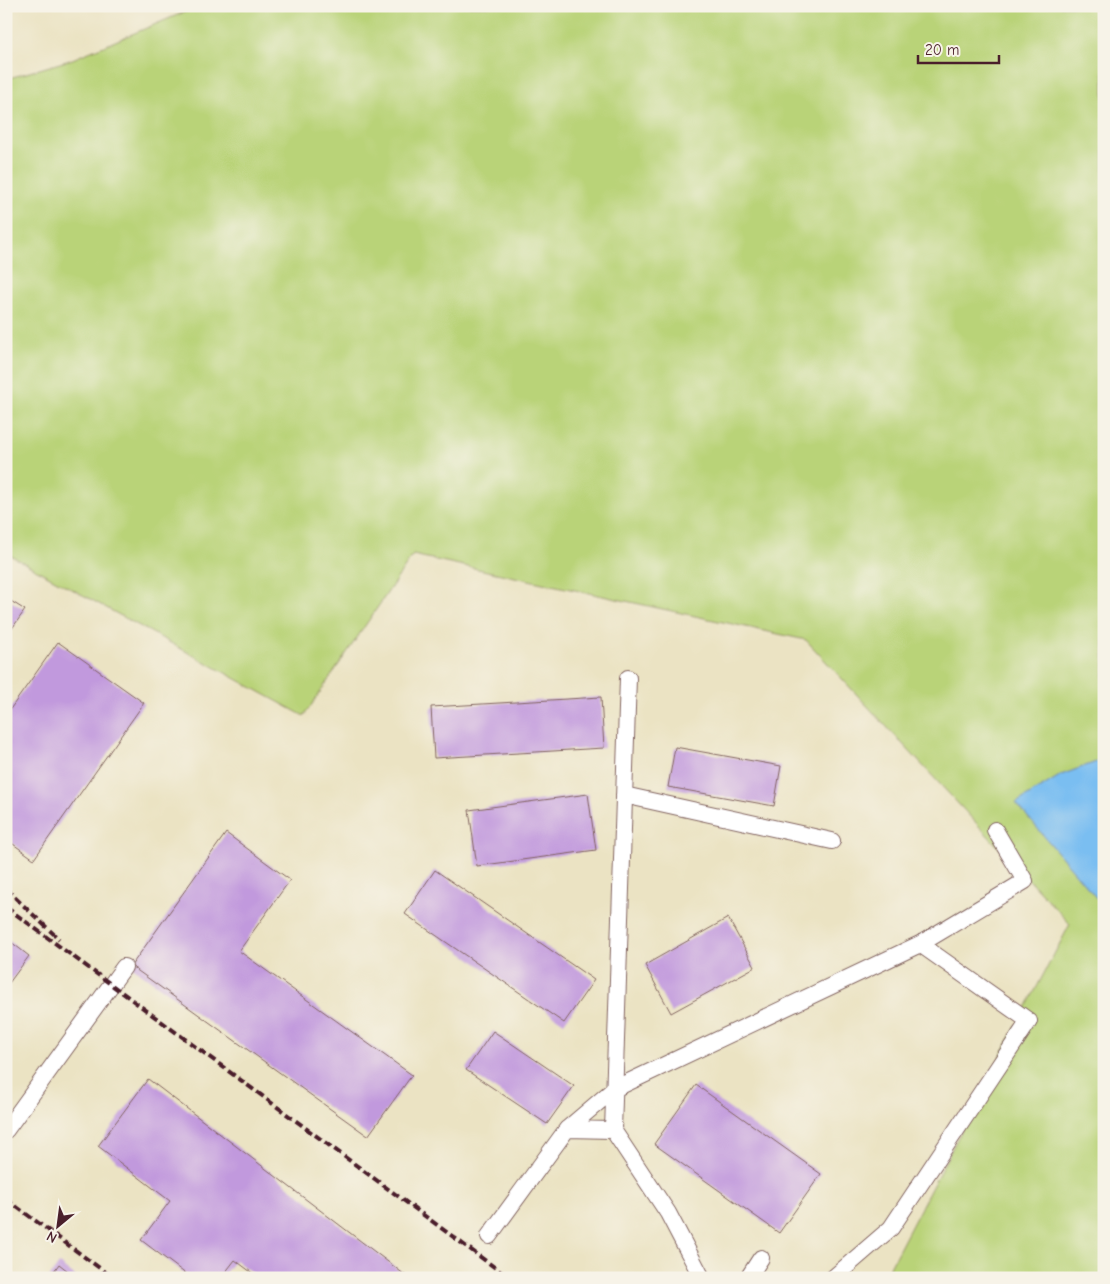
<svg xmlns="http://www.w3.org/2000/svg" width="1110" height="1284" font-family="'Comic Neue',sans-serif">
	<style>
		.green { fill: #b9d378; stroke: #827952 }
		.water { fill: #7abef1; stroke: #626e8e }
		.building { fill: #c199dd }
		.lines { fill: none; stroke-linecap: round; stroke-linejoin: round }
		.service-casing { stroke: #826460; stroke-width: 18 }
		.service { stroke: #fff; stroke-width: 16 }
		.rail { stroke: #4a1f2b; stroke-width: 4; stroke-dasharray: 8 4; stroke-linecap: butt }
	</style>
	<rect width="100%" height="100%" fill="#f7f3e8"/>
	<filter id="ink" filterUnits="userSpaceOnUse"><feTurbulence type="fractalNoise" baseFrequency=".02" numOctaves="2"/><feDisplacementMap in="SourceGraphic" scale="10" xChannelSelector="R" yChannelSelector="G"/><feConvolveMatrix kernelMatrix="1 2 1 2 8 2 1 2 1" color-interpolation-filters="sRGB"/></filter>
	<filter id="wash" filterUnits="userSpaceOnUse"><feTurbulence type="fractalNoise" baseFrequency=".0096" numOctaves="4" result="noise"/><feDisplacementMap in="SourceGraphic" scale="20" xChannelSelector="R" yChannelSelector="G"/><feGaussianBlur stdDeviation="1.12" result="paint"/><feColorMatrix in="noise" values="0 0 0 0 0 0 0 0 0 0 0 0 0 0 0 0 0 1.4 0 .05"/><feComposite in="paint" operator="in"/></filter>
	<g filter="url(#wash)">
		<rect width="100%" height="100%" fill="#ebe3c3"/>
		<path class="green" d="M199,6H1104V1278H884L1070,924L806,640L413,555L304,716L6,553V79L70,60Z"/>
		<path class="water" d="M1104,759V907L1016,803L1061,775Z"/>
		<g id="blocks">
			<path class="building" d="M6,598L25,610L6,637Z
				M58,642L144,703L34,859L6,839V715Z
				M601,697L604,748L434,758L431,707Z
				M675,747L781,766L774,806L668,787Z
				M588,794L596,850L477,866L469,810Z
				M226,833L290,880L239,951L412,1075L368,1136L131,966Z
				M435,870L594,980L564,1023L405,914Z
				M728,918L755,967L671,1013L645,965Z
				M6,938L29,956L6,987Z
				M493,1031L574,1086L547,1124L466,1070Z
				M148,1079L375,1252L409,1278H259L235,1260L221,1278H191L141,1240L170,1201L98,1146Z
				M696,1085L821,1174L779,1233L654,1144Z
				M59,1264L77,1278H49Z"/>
		</g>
	</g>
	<g filter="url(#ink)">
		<use href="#blocks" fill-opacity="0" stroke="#826460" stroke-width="1"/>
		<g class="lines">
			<defs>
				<path id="service" d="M628,678L613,1130L668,1213L702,1278
					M624,795L832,841
					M567,1129L614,1089L920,944L1025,881L995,830
					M6,1130L124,967
					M489,1236L567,1129L613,1130
					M748,1278L761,1258
					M833,1278L891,1228L1029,1021L920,944"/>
			</defs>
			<use href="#service" class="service-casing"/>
			<use href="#service" class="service"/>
			<path class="rail" d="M6,889L59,939
				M6,907L509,1278
				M6,1199L113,1278"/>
		</g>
	</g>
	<rect width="1110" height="1284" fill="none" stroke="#f7f3e8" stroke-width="25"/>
	<g transform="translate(58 1226) rotate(209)" stroke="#f7f3e8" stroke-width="4" paint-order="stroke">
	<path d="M0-4L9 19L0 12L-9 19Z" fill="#4a1f2b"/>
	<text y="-8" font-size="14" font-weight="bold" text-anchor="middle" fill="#4a1f2b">N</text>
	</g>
	<path d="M918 55v8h81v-8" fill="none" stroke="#4a1f2b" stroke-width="2.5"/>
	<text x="925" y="55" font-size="15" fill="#4a1f2b" stroke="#f7f3e8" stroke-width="4" paint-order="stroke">20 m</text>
</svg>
